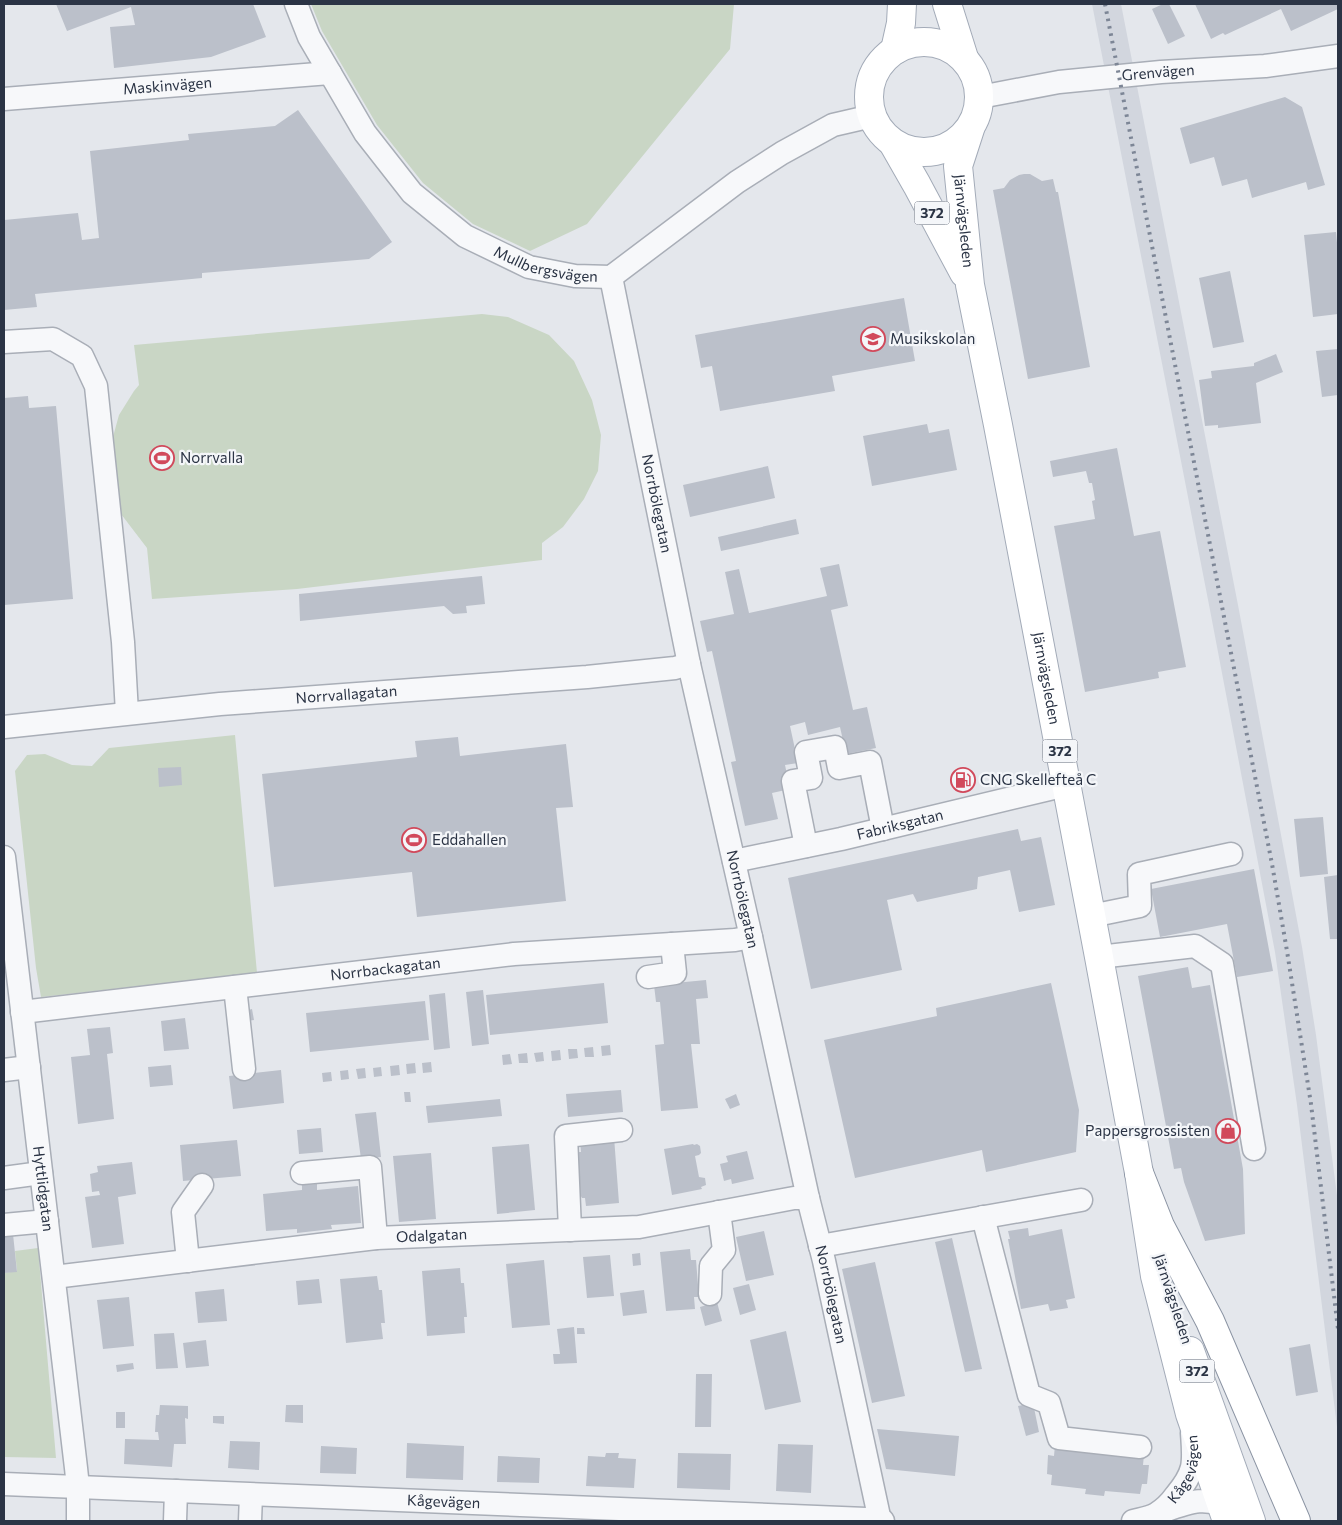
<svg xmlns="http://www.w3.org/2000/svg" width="1342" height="1525" font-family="Commissioner,sans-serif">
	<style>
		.built { fill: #d2d6de }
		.green { fill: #c9d6c5 }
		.building { fill: #bbc0ca }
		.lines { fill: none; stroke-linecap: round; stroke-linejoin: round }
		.minor-casing { stroke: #a9aeb7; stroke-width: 25 }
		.major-casing { stroke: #a3abb8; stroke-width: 30 }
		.highway-casing { stroke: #8b94a3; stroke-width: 30 }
		.minor { stroke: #f7f8fa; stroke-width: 22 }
		.major { stroke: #fff; stroke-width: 28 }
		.highway { stroke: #fff; stroke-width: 28 }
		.rail { stroke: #7d8696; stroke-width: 4; stroke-dasharray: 2.5 5; stroke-linecap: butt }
		.labels { text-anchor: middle; stroke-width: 4.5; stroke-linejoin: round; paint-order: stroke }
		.shield { fill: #f4f6f9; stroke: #676e7b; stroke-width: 1 }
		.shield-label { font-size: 14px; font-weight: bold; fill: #2b3445 }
		.street-label { font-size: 15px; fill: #2b3445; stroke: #f4f6f9 }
		.poi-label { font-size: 15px; fill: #2b3445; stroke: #f4f6f9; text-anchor: start }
	</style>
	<rect width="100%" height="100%" fill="#e4e7ec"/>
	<path class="built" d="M1092,4H1121L1238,605L1302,947L1316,1035L1338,1203V1435L1297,1105L1275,952L1210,610Z"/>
	<path class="green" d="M311,4H734L730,49L587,224L530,251L473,224L423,183L377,125L322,31Z
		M482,314L508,317L549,335L574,361L592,400L601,435L598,471L584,499L563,527L542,543V560L297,589L152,599L147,548L121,514L113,481L111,444L119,415L134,391L139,385L134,345Z
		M235,735L257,973L41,997L36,968L15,771L27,755L45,754L72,765L92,766L109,748Z
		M38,1248L56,1458L4,1457V1273L17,1271L15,1251Z"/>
	<path class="building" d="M56,4H253L266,37L211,57L114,68L110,27L135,25L131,7L67,31Z
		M1163,4H1169L1185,36L1168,44L1152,9Z
		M1195,4H1214L1215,5L1218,4H1338V9L1291,31L1281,9L1225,35L1223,33L1211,39Z
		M1285,97L1302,107L1325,185L1308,190L1306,182L1252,198L1247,179L1222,186L1214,157L1190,164L1180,128Z
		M298,110L392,242L369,259L202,273V278L35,294L37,307L4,310V220L78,213L82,240L99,238L90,151L189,140L188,134L275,126Z
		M1024,174H1030L1042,181L1053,179L1056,192H1058L1090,367L1028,379L993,190L1004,188L1010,180L1019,175Z
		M1336,232L1338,253V314L1313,317L1304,235Z
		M1230,271L1244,342L1213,348L1199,278Z
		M904,298L915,361L832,376L835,391L720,411L712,366L701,368L695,335Z
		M1338,349V395L1322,397L1316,351Z
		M1276,354L1283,372L1256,383L1261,423L1218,428V425L1205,426L1199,380L1212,378L1211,371L1254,366V363Z
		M28,396L29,408L56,406L73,599L4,605V398Z
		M927,424L929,433L949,429L957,470L872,486L863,436Z
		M1117,448L1134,536L1160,531L1186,667L1158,672L1159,678L1085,692L1054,526L1095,519L1092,501L1095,500L1092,483H1089L1086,471L1053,477L1050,461Z
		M768,466L775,498L690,517L683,485Z
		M796,519L799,534L721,551L718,537Z
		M839,564L848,606L831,610L853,710L867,707L876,748L846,754L840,727L808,735L805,722L790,726L798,763L785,765L790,789L772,793L778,819L745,826L731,762L736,761L712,651L707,652L700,621L734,614L725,572L739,569L749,613L827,596L820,568Z
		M482,576L485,604L466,606L467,613L453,614L444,606L300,621L299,594Z
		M458,737L460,756L566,744L573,807L556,808L566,901L417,917L412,872L274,887L262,774L417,757L415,741Z
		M181,767L182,785L159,787L158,768Z
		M1323,817L1328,874L1300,877L1294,819Z
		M1018,829L1021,841L1041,837L1055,905L1019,912L1010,870L978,877L977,889L917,902L913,894L887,900L902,970L811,989L788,878Z
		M1254,869L1273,971L1237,977L1227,924L1160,937L1151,889Z
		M1338,875V939H1330L1324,877Z
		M1188,967L1192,988L1210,985L1243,1169L1245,1234L1205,1241L1184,1182L1181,1168L1174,1169L1138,976Z
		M706,980L708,998L696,999L700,1044H691L698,1108L661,1111L655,1045L664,1044L660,1002H656L654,985Z
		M604,983L608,1023L490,1035L486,995Z
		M1051,983L1079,1110L1076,1152L986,1172L982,1150L855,1178L824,1040L937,1016L936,1008Z
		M483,990L489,1044L472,1046L466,992Z
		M445,993L450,1048L434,1050L429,995Z
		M425,1001L429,1040L310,1052L306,1013Z
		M252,1009L254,1020L247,1021L245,1011Z
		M185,1018L189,1049L164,1051L161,1021Z
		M110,1027L113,1053L107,1054L114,1119L78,1124L71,1057L90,1055L87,1029Z
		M610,1045L611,1055L602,1056L601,1046Z
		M593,1047L594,1057H585L584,1048Z
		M568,1049H577L578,1058L569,1059Z
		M560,1050L561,1060L552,1061L551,1051Z
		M543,1052L544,1061L536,1062L534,1053Z
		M527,1053L528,1063H519L518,1054Z
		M510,1054L512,1064L503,1065L502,1055Z
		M431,1062L432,1072L423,1073L422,1063Z
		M415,1063L416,1073L407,1074L406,1064Z
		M171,1065L173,1085L150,1087L148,1067Z
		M399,1065L400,1075L391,1076L390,1066Z
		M381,1067L382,1076L374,1077L373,1068Z
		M365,1068L366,1078L358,1079L356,1069Z
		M281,1070L284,1103L233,1109L229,1076Z
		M348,1070L349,1079L341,1080L340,1071Z
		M331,1072L332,1081L323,1082L322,1073Z
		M621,1090L623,1112L568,1117L566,1094Z
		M404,1092H410L411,1102H405Z
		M736,1094L740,1105L730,1109L725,1099Z
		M500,1099L502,1116L428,1123L426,1106Z
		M376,1112L381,1157L361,1159L355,1114Z
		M321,1128L323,1152L299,1154L297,1130Z
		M614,1137L619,1203L586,1206L585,1198H582L577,1189L575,1161L579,1152H581L580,1140Z
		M237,1140L241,1176L183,1181L180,1145Z
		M529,1144L535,1210L497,1214L492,1147Z
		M693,1144L694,1145L697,1144L700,1146L701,1153L699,1155L695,1156L699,1177L705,1178L706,1185L701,1187L702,1189L672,1195L664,1149Z
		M747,1151L754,1179L732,1184L731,1179L724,1181L720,1164L728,1162L726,1156Z
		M431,1153L436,1219L399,1222L393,1156Z
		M132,1162L136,1194L118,1197L124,1244L92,1248L85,1197L100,1195L99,1191L92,1192L90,1174L98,1172L97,1166Z
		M317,1184V1190L358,1186L361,1223L331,1225L332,1229L297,1233V1229L266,1231L263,1194L302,1190V1185Z
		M1028,1228L1029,1236L1062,1229L1075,1298L1066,1300L1068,1308L1050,1311L1048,1304L1021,1309L1008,1239H1010L1008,1231Z
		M764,1231L774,1275L746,1281L736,1237Z
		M13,1234L17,1272L4,1273V1235Z
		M952,1238L982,1369L965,1372L935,1242Z
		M690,1249L691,1260H696L699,1297H694L695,1309L666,1311L660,1252Z
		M640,1253L641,1265L633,1266L632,1254Z
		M610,1255L614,1296L587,1298L583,1257Z
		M544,1260L550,1325L512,1328L506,1264Z
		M875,1262L905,1396L872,1403L842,1269Z
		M460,1268L461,1283H464L467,1317H464L465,1333L427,1336L422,1271Z
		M377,1276L379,1290H382L385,1323H381L383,1339L346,1343L340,1279Z
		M319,1279L322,1303L298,1305L296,1281Z
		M749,1284L756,1310L740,1315L733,1288Z
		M224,1289L227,1321L198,1323L195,1292Z
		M644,1290L647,1313L623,1316L620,1293Z
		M129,1297L134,1346L103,1349L97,1300Z
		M717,1302L722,1321L705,1326L700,1307Z
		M574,1327L577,1363L554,1364L553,1354H560L557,1329Z
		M577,1328H584L585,1334H577Z
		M786,1331L801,1402L765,1410L750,1340Z
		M174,1333L178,1368L156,1369L154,1334Z
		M206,1340L209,1366L186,1368L183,1343Z
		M1310,1344L1318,1392L1296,1396L1289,1348Z
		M133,1363L134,1369L117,1372L116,1365Z
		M696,1374H712L711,1427H695Z
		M1033,1403L1039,1432L1026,1436L1018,1406Z
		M160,1405L188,1406V1419L185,1418L186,1444H174L172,1467L124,1464L125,1439L159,1440L158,1432H155L156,1415H159Z
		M286,1405H303V1423L285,1422Z
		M116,1412H125V1428H116Z
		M213,1416H224V1424L213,1423Z
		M877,1429L959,1436L955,1476L886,1469Z
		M230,1441L260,1442L259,1470L228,1468Z
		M407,1443L464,1446L463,1480L406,1478Z
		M778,1444L813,1445L811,1493L776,1491Z
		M1055,1445L1144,1455L1143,1465H1149L1147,1484H1142L1140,1494L1105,1491L1104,1496L1085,1494L1086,1489L1051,1485L1052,1475L1047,1474L1048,1455L1054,1456Z
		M321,1446L357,1448L356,1474L320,1473Z
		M606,1453H619L618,1458L636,1459L634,1488L586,1486L588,1456L605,1457Z
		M678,1453L731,1454L730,1490L677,1488Z
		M498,1456L540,1458L539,1483L497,1482Z"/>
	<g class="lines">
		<defs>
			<g id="minor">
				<path id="s1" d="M296,4L309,37L365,133L412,193L465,236L529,267L575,276L611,277L737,182L782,153L833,125L872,116"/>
				<path id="s2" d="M980,97L1059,82L1161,72L1265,66L1338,56"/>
				<path id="s3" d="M4,99L330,73"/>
				<path id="s4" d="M611,277L689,664L751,937L808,1198L824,1261L880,1521"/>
				<path d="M4,342L53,339L82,356L96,386L123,642L127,713"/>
				<path id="s5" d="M4,727L220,704L587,677L675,668L689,664"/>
				<path d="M806,846L793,781L811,778L806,752L835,747L839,768L870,762L883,829"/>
				<path id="s6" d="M4,857L76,1468L78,1487V1521"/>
				<path id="s7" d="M734,861L841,839L1066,785"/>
				<path d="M1091,916L1140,906L1139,874L1231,854"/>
				<path d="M1099,957L1195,946L1222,964L1254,1149"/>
				<path d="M648,977L675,973L672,944"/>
				<path d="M235,987L244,1069"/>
				<path id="s8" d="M22,1012L514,954L735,940L751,937"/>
				<path d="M4,1070L29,1067"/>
				<path d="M302,1173L370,1167L376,1238"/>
				<path d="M4,1178L41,1173"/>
				<path d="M983,1217L1029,1395L1049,1403L1059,1438L1140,1447"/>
				<path d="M4,1225L47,1221"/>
				<path d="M570,1230L566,1136L621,1130"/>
				<path d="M820,1246L1081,1200"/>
				<path d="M188,1261L183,1212L202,1185"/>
				<path id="s9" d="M54,1277L376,1238L639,1227L794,1198H808"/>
				<path d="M710,1294L711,1266L724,1250L719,1212"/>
				<path id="s10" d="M4,1484L866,1519L883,1521"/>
				<path d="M1164,1511C1192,1501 1205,1496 1233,1509"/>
				<path d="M175,1521L176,1491"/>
				<path d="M250,1521L251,1495"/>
				<path id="s11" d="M1133,1521C1140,1519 1149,1518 1156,1514C1163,1510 1171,1502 1176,1495C1196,1471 1194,1462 1192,1433"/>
			</g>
			<g id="major">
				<path d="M947,4L964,58"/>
				<circle cx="924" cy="97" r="55"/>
				<path d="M895,50L901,23L902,4"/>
				<path id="s12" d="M970,129L958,166L970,285L998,425L1099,957L1139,1173L1155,1276L1190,1414L1227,1521"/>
				<path d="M893,143L917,185L964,273"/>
				<path d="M1190,1351L1251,1521"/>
			</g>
			<path id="highway" d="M1139,1173L1160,1226L1210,1321L1296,1521"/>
		</defs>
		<use href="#minor" class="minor-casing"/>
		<use href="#major" class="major-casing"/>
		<use href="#highway" class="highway-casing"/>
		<use href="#minor" class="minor"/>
		<use href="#major" class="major"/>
		<use href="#highway" class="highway"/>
		<path class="rail" d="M1105,4L1272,864L1287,951L1311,1104L1338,1329"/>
	</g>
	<defs>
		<symbol id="school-ring" viewBox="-11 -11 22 22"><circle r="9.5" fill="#f4f6f9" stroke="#d1495b" stroke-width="1.5"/><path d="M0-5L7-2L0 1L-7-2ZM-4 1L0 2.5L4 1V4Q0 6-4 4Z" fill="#d1495b"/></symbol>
		<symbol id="stadium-ring" viewBox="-11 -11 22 22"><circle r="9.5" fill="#f4f6f9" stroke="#d1495b" stroke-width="1.5"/><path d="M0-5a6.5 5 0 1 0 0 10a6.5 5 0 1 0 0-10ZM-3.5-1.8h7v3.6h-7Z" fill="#d1495b"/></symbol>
		<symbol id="fuel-ring" viewBox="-11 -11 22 22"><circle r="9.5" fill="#f4f6f9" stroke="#d1495b" stroke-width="1.5"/><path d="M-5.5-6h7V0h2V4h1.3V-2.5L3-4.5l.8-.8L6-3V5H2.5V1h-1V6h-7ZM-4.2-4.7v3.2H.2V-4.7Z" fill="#d1495b"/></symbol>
		<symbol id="shop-ring" viewBox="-11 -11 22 22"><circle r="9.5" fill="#f4f6f9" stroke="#d1495b" stroke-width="1.5"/><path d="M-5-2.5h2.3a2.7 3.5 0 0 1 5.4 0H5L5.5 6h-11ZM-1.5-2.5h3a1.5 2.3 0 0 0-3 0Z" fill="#d1495b"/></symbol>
	</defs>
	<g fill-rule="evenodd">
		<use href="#school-ring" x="859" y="325" width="28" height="28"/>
		<use href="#stadium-ring" x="148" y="444" width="28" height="28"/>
		<use href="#fuel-ring" x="949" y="766" width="28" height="28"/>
		<use href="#stadium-ring" x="400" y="826" width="28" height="28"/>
		<use href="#shop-ring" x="1214" y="1117" width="28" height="28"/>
	</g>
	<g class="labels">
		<g class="shield">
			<rect x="914.5" y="201.5" width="35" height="23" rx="4"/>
			<rect x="1042.5" y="739.5" width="35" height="23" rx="4"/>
			<rect x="1179.5" y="1359.5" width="35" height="23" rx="4"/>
		</g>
		<g class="shield-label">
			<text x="932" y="218">372</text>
			<text x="1060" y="756">372</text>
			<text x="1197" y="1376">372</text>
		</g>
		<g class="street-label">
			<text dy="5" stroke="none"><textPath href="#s2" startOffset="180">Grenvägen</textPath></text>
			<text dy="5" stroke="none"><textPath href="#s3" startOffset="164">Maskinvägen</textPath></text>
			<text dy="5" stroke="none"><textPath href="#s12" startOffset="94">Järnvägsleden</textPath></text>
			<text dy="5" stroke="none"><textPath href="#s1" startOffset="378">Mullbergsvägen</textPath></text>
			<text dy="5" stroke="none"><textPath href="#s4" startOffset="231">Norrbölegatan</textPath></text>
			<text dy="5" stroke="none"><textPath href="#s12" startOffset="559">Järnvägsleden</textPath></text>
			<text dy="5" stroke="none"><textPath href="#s5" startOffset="344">Norrvallagatan</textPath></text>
			<text dy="5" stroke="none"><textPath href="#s7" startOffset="170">Fabriksgatan</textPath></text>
			<text dy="5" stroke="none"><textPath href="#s4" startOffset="636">Norrbölegatan</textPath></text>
			<text dy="5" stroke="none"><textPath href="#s8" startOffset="366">Norrbackagatan</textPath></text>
			<text dy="5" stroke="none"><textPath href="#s6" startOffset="334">Hyttlidgatan</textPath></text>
			<text dy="5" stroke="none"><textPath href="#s9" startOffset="380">Odalgatan</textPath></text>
			<text dy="5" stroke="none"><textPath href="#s4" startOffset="1041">Norrbölegatan</textPath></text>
			<text transform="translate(1173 1299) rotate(72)" y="5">Järnvägsleden</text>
			<text dy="5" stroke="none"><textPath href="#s11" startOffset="80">Kågevägen</textPath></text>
			<text dy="5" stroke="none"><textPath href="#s10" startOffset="440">Kågevägen</textPath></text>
		</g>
		<g class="poi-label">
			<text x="890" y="344">Musikskolan</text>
			<text x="180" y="463">Norrvalla</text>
			<text x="980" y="785">CNG Skellefteå C</text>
			<text x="432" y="845">Eddahallen</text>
			<text x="1210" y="1136" text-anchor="end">Pappersgrossisten</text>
		</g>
	</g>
	<rect width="1342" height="1525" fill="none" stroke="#2b3445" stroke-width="10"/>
</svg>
